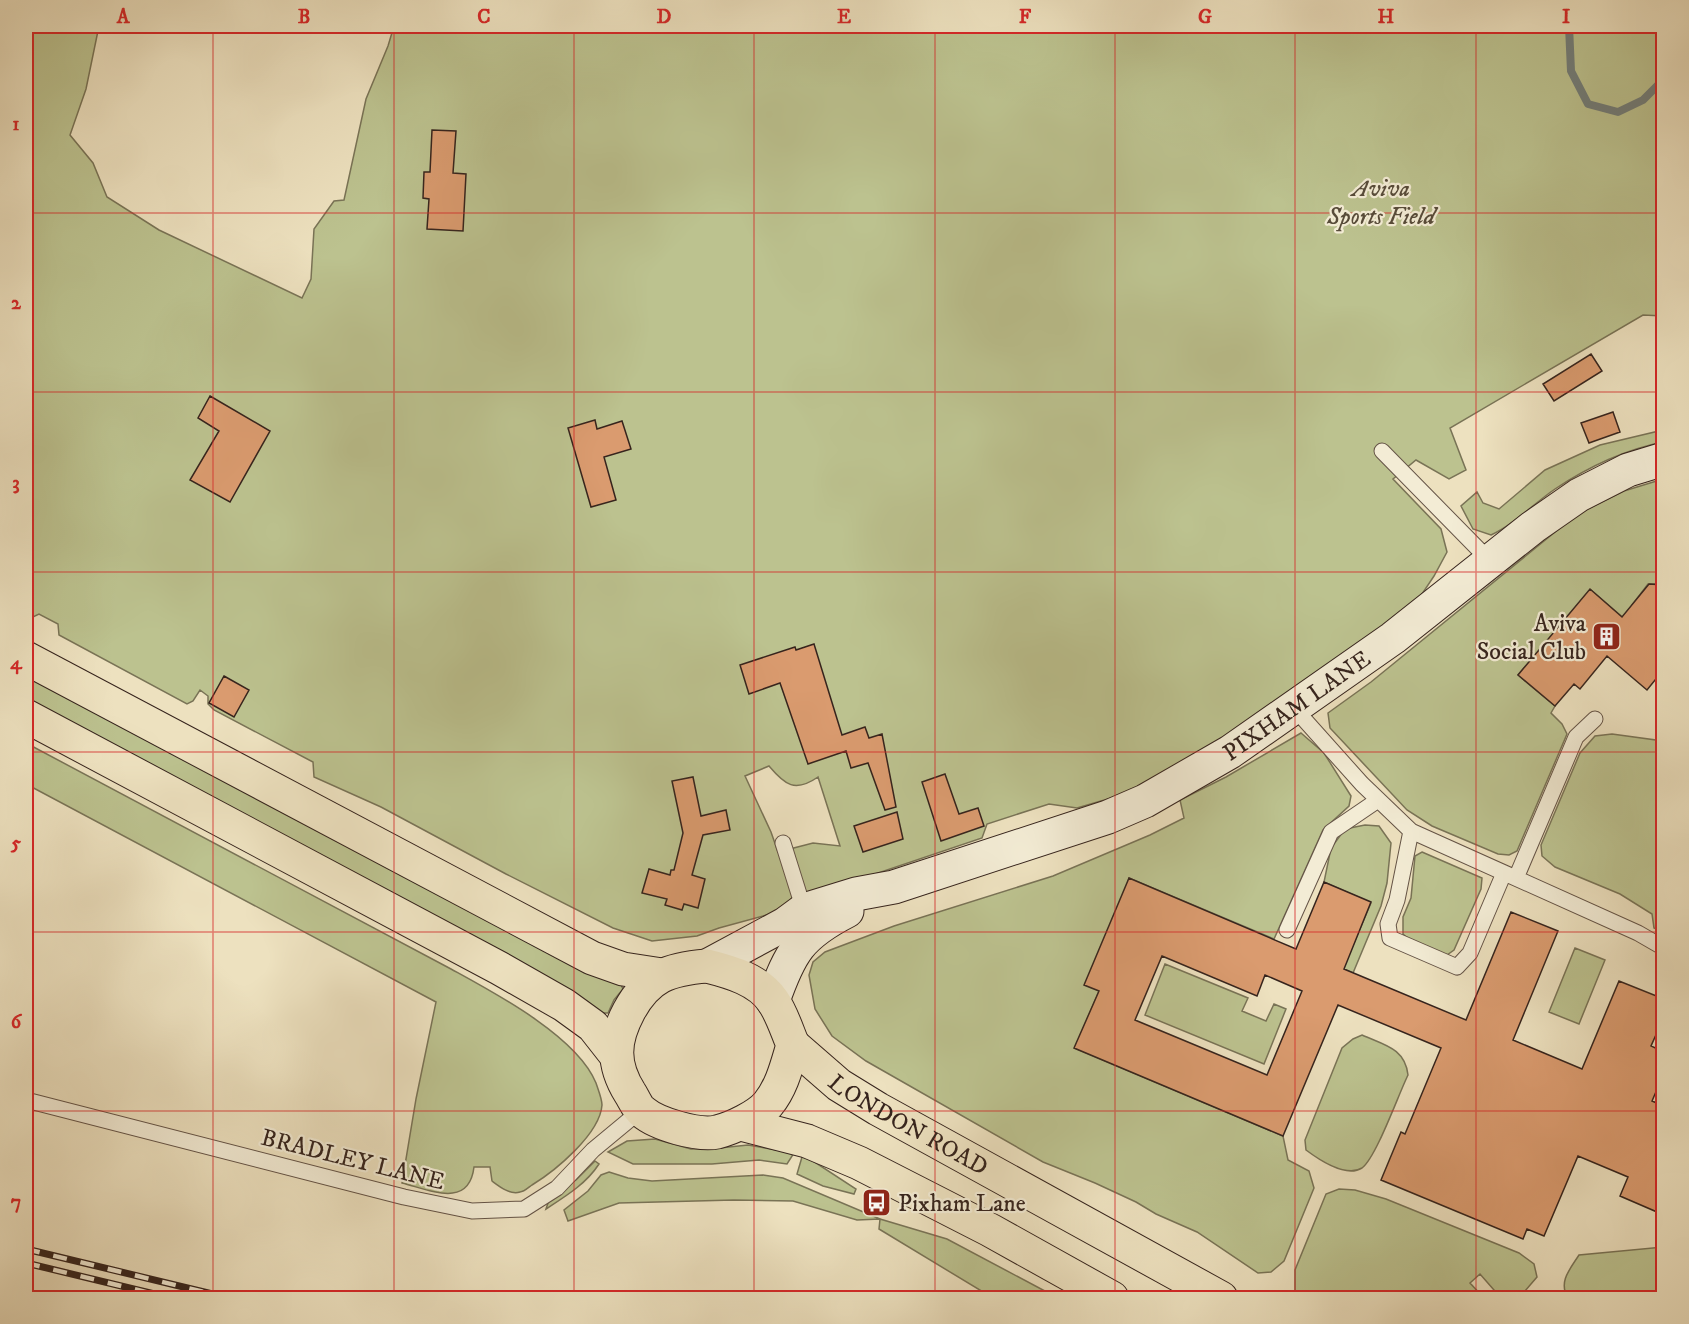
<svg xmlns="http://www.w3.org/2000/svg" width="1689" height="1324" font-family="'IM FELL DW Pica',serif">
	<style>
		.green { fill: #bcc28f; stroke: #797356; stroke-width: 1.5; fill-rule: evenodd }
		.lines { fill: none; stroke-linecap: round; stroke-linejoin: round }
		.stream { stroke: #737f7b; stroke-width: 8 }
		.building { fill: #da9b6f; stroke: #36241d; stroke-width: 1.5; fill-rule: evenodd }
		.lane-casing { stroke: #645346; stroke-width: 17 }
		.secondary-casing { stroke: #36241d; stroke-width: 35 }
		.highway-casing { stroke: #36241d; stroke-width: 35 }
		.lane { stroke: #f3ecd5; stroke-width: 15 }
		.secondary { stroke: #f3ecd5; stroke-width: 33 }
		.highway { stroke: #ede1bf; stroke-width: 33 }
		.rail-casing { stroke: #36241d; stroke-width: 7 }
		.rail { stroke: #f3ecd5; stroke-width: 4.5; stroke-dasharray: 14; stroke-linecap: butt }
		.grid { fill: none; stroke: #d62828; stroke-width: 1.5; stroke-opacity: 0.55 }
		.labels { text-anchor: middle; stroke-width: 4.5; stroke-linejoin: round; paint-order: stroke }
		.park-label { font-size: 24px; font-style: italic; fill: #584c3a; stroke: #f3ecd5 }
		.poi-label { font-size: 24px; fill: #36241d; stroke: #f3ecd5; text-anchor: end }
		.street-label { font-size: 24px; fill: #36241d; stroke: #f3ecd5 }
		.neatline { fill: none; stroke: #d62828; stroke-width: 2 }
		.grid-label { font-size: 20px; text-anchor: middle; font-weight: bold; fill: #d62828 }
	</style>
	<rect width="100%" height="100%" fill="#ede1bf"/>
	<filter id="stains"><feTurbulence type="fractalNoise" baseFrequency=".00333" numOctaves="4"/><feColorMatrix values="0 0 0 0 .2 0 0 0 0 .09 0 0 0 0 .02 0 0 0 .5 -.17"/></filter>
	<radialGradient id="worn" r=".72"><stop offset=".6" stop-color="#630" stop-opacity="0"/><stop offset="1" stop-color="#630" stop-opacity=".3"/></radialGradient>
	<path class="green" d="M26,26H99L86,89L70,135L93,163L107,197L159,230L302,298L311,279L314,229L334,201L344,200L366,99L388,46L394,26H1663V316L1643,315L1450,428L1466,470L1449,479L1416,460L1393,479L1441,529L1447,552L1434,576L1420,597L1315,682L1243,727L1125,794L1077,808L1049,804L987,824L982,838L816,894L805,892L791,899L785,910L719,928L697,936L652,941L613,928L506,874L381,807L314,777L313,762L214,710L208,704V696L200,690L193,701L187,704L59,635L58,624L39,614L33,617L26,614ZM769,766C785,785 795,793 818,777L840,846L813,843L778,852L771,832L745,776Z
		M1663,430V442C1624,450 1588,467 1555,489C1533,504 1515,524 1491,535L1473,529L1461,506L1477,492L1483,503L1499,509L1545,470L1600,445Z
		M1663,479V578L1658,584H1648L1632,605L1633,614L1627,621L1591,590L1518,675L1555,706L1551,713L1562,724L1567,734L1517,851L1509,855L1498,854L1432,826L1407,810L1330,728L1328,713L1371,682L1576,515L1624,491Z
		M26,673L621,985L623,989L614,1000L608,1013H602L26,702Z
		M1301,733L1324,753L1351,796L1349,806L1323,830L1274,939L1129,878L1099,991L1075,1048L1283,1136L1288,1160L1309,1171L1314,1188L1284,1261L1271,1272L1258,1273L1197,1232L1156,1214L1136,1202L1095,1183L1043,1162L866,1061L832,1036L815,1009L809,975L813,962L825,952L894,926L1053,876L1150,835L1184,818L1180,800L1226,777Z
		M1612,734L1663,741V932L1654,928L1652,914L1620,894L1555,867L1542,856L1541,845L1580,753L1595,736Z
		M26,743L451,969C493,992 577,1036 596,1083C598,1089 602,1099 602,1105C600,1134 555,1171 532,1185C529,1187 524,1192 520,1192C510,1195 500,1187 492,1181L490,1167H474C469,1209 430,1190 402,1183L416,1099L436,1002L26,784Z
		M1365,825L1379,826L1391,843L1387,883L1381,906L1353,973L1343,969L1371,903L1324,882L1331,848L1345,829Z
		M1422,852L1482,878L1481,889L1454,950L1447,955L1412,942L1403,934V917L1411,898L1415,856Z
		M1575,948L1605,960L1579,1024L1549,1012Z
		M1165,964L1248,998L1242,1011L1266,1021L1274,1004L1286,1009L1264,1064L1145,1015Z
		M1362,1035C1384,1045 1405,1048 1408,1075C1399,1093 1376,1158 1362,1168C1346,1178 1318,1159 1306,1150L1305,1140L1342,1048L1353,1039Z
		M655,1139L691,1149H710L748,1145L794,1153L787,1164L759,1160L712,1164H633L608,1152L627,1141Z
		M802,1157L810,1159L856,1189L854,1194L823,1186L797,1174Z
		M595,1161L599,1164C586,1184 566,1196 546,1209L550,1197L576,1180Z
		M609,1172L628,1178L652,1181L763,1175L783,1178L880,1219L947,1239L1058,1298H993L879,1229L880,1219L857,1220L793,1201L734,1200L619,1203L568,1221L564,1210L588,1191L601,1175Z
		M1339,1189L1355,1190L1386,1199L1519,1253L1534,1264L1537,1277L1519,1298H1501L1480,1274L1470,1283L1484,1298H1299L1295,1291V1270L1326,1194Z
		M1663,1247V1298H1568C1558,1282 1570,1269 1579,1255Z"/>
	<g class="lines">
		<path class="stream" d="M1569,26L1571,71L1588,104L1618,112L1643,100L1664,79"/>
	</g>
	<path class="building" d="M432,130L456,131L453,173L466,174L463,231L427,229L429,199L423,198L424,172H430Z
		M1591,354L1602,371L1554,401L1543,384Z
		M210,396L270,431L230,502L190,480L219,431L198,418Z
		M1613,412L1620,432L1589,443L1581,423Z
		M595,420L597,429L622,421L631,449L604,457L616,500L591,507L568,428Z
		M1649,584L1664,585V669L1647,690L1607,656L1580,689L1574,684L1555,706L1518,675L1590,589L1622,617Z
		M814,644L842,735L865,727L869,738L882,734L896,807L885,810L868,763L851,768L846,751L808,764L780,683L749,694L740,665L795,647L796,650Z
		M224,676L249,690L234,717L209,703Z
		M945,774L959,814L978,808L984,826L941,841L922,782Z
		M693,777L701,816L726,810L730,830L703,835L692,875L705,879L698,908L684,904L682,910L665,905L667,899L642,893L649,869L670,875L671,870H674L683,833L672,781Z
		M897,812L903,839L863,852L854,826Z
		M1129,878L1296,949L1324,882L1371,902L1344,969L1466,1020L1511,912L1558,931L1513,1040L1582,1069L1619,981L1664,999V1017L1651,1046L1664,1052V1073L1652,1101L1664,1106V1215L1620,1196L1628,1177L1578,1156L1544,1236L1527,1229L1523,1239L1381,1180L1401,1132L1405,1134L1441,1048L1338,1005L1283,1136L1074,1048L1099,991L1084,985ZM1162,956L1257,996L1265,975L1302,991L1267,1075L1135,1020Z"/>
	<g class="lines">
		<defs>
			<path id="lane" d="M1382,451L1491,562
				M1294,708L1362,784L1411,831L1638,933L1664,948
				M1411,831L1397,900L1388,924L1390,938L1457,967L1470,953L1504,873
				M783,843L804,910
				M1516,878L1576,737L1595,719
				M1287,930L1331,832L1378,800
				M26,1100L404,1197L472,1211L524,1209L557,1188L593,1150L640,1111"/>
			<g id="secondary">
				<path id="s1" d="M707,966L785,924L804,910L856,894L894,887L1108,817L1145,801L1230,752L1393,638L1533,527L1579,495L1628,470L1664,459"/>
				<path d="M773,1001C790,952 800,935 847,911"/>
			</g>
			<g id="highway">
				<path d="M26,658L592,958L623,969L662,975"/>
				<path d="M26,716L499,968L564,1005L593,1026L615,1054"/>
				<path d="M707,966C731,972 759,980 773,1001C782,1014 787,1031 793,1045C787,1065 782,1087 768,1104C758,1116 733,1128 717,1132C698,1136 657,1124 643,1112C637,1108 634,1099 630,1093C612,1064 613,1041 629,1011C648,976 669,969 707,966Z"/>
				<path id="s2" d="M793,1045L839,1085L878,1109L1221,1298"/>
				<path d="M741,1124L807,1141L859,1163L990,1230L1112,1298"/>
			</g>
		</defs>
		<use href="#lane" class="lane-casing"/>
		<use href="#secondary" class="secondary-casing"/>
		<use href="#highway" class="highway-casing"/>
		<use href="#lane" class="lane"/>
		<use href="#secondary" class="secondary"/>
		<use href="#highway" class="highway"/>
		<defs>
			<path id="rail" d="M26,1249L229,1298
				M26,1263L171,1298"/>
		</defs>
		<use href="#rail" class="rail-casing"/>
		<use href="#rail" class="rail"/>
	</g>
	<path class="grid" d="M213,26V1298M394,26V1298M574,26V1298M754,26V1298M935,26V1298M1115,26V1298M1295,26V1298M1476,26V1298M26,213H1664M26,392H1664M26,572H1664M26,752H1664M26,932H1664M26,1111H1664"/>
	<defs>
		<symbol id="building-square" viewBox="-11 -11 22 22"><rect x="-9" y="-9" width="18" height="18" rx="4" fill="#8f2418" stroke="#f3ecd5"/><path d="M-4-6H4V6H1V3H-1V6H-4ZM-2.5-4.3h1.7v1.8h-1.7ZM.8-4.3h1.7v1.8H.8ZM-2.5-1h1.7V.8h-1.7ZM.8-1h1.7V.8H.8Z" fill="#fff"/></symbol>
		<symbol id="bus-square" viewBox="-11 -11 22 22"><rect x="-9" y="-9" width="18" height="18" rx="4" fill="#8f2418" stroke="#f3ecd5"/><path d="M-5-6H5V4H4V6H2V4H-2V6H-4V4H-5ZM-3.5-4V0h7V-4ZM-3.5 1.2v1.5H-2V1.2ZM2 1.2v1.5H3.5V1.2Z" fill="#fff"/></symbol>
	</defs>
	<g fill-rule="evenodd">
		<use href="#building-square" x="1590" y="620" width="33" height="33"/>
		<use href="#bus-square" x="860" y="1186" width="33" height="33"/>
	</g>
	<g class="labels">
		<g class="park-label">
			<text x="1381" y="196">Aviva<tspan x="1381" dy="28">Sports Field</tspan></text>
		</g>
		<g class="poi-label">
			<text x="1586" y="631">Aviva<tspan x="1586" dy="28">Social Club</tspan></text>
			<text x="898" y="1211" text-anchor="start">Pixham Lane</text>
		</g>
		<g class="street-label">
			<text dy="8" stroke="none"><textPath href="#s1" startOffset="650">PIXHAM LANE</textPath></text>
			<text dy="8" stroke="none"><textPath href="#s2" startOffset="141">LONDON ROAD</textPath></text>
			<text transform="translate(353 1159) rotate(14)" y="8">BRADLEY LANE</text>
		</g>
	</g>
	<rect width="1689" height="1324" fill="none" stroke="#ede1bf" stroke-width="66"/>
	<rect x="33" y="33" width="1623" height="1258" class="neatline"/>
	<g class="grid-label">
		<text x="123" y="23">A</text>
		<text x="304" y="23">B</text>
		<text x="484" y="23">C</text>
		<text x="664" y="23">D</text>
		<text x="844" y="23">E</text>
		<text x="1025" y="23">F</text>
		<text x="1205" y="23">G</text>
		<text x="1386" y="23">H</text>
		<text x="1566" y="23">I</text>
		<text x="16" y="130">1</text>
		<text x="16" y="309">2</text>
		<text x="16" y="489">3</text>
		<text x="16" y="669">4</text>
		<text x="16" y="849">5</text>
		<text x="16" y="1028">6</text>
		<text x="16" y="1208">7</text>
	</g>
	<rect width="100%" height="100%" filter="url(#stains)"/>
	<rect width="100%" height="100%" fill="url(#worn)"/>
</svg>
